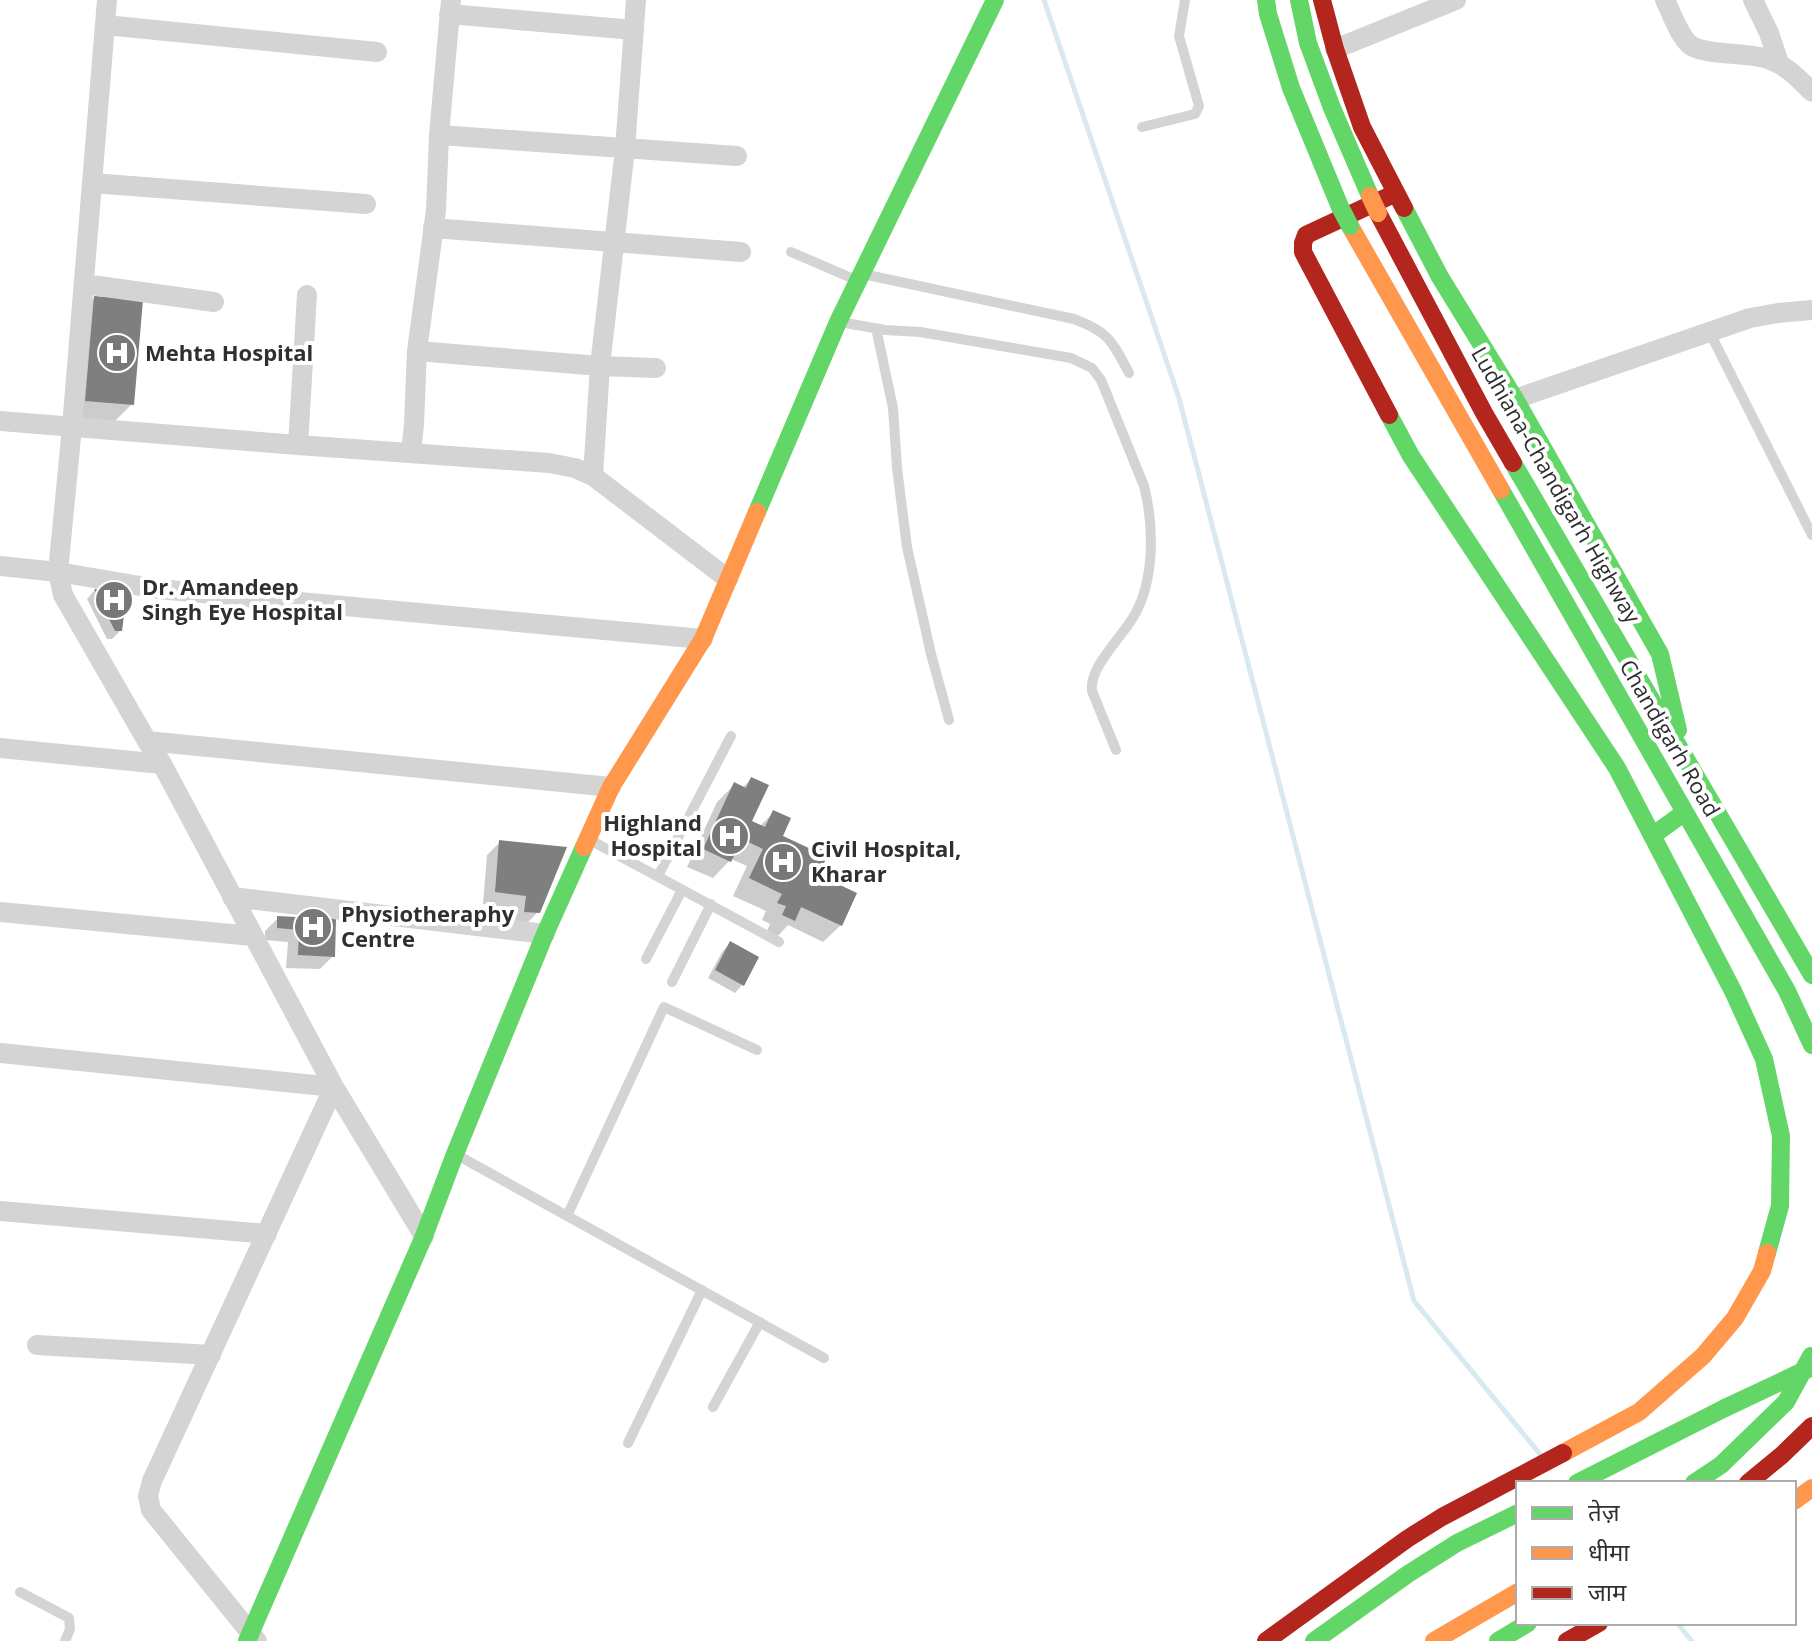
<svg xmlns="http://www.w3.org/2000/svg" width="1812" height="1641" font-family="'Open Sans','Noto Sans Devanagari',sans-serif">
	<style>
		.shadow { fill: #0003 }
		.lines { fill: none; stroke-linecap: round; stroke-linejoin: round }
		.stream { stroke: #d9e9f2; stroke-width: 5 }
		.building { fill: #7f7f7f }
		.lane { stroke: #d4d4d4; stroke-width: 10 }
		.street { stroke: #d4d4d4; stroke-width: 20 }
		.fast { stroke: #63d668; stroke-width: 18 }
		.slow { stroke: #ff974d; stroke-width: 18 }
		.jam { stroke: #b3261e; stroke-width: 18 }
		.fast-bridge { stroke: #63d668; stroke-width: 18 }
		.slow-bridge { stroke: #ff974d; stroke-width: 18 }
		.labels { text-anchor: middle; stroke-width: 8; stroke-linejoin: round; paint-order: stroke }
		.poi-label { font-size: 22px; font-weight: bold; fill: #2f2f2f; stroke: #fff; text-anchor: start }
		.street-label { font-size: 22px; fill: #2f2f2f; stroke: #fff }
	</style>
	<rect width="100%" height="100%" fill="#fff"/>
	<path class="shadow" d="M94,298L132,404L115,421L68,417L77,315Z
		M94,591L125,594L120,631L112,639H107L87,599Z
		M751,779L749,822L759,827L774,812L780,837L810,851L818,843L816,876L841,925L823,942L788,925L776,938L766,933L770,924L762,920L766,911L733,896L747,866L731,859L713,878L687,867L717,802L734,785L742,788Z
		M500,842L538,912L525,925L513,924L515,909L483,904L487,855Z
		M278,918L334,921L333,956L320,969L286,968L288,942L265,940V931Z
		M730,944L743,984L735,993L708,978L722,952Z"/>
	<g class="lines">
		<path class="stream" d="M1044,0L1179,398L1414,1301L1540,1454
			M1677,1623L1692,1641"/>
	</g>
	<path class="building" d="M94,296L143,300L134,405L85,401Z
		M94,589L127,592L122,631H115Z
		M751,777L769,785L752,821L765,827L773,810L791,818L783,836L813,850L817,841L831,847L819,875L857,893L842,926L801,907L795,921L782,915L786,906L777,903L782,894L749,878L763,849L742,839L731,862L703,849L734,782L746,788Z
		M499,840L567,847L540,913L524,912L526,896L495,892Z
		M277,916L336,919L335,957L298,955L299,930L277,928Z
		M730,941L759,957L744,986L715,970Z"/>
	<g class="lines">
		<path class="lane" d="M1142,127L1195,114L1199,106L1179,36L1185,0
			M791,252L856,280
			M863,274L1074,319C1109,332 1112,341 1129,373
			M840,322L885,330L920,332L1071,358L1092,368L1101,380L1144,486C1154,525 1155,580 1134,616C1122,637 1089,667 1092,691L1116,750
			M876,328L893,408L897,468L907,547L931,654L949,720
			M1709,331L1812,535
			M590,840L779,942
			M658,876L731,736
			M646,959L682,890
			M672,982L711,904
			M457,1155L824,1358
			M567,1216L664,1007L757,1050
			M713,1407L760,1322
			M628,1443L702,1290
			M20,1592L69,1618L70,1629L65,1641"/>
		<path class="street" d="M107,0L72,427L58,572L63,595L147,741L162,764L334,1087L424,1236
			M1665,0C1671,12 1679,35 1689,44C1702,56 1748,52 1768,59C1786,65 1798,78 1812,92
			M1753,0L1769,33L1779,63
			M449,14L634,30
			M105,25L377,52
			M1335,49L1456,0
			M439,135L737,156
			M92,183L366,204
			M433,228L741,252
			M84,284L214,302
			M417,351L600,366L656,368
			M1515,399L1750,318L1778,313L1812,310
			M0,421L298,445L549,463L575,468L593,476L728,579
			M298,445L307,295
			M411,453L414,424L417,351L436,210L439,135L451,0
			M593,476L600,366L625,149L636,0
			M0,566L58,572L158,589L703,639
			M147,741L611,787
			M0,748L162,764
			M232,897L545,934
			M0,912L252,936
			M0,1053L334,1087L152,1481L148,1496L151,1510L257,1641
			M0,1211L267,1234
			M37,1345L211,1355"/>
		<path class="fast" d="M1266,0L1268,14L1291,88L1340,207
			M1299,0L1308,43L1332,108L1370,196
			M1404,208L1440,277L1515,399L1660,654L1678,730
			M1389,415L1411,456L1617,768L1733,991L1764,1059L1781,1136L1780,1206L1767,1253
			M1513,463L1812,975
			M1501,490L1787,991L1812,1045
			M757,512L838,322L995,0
			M1652,836L1685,812
			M1577,1483L1725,1408
			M1694,1483L1721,1465L1786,1402L1811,1356
			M247,1641L424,1236L455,1154L545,934L584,847
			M1314,1641L1408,1574L1457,1543L1518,1513
			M1498,1641L1528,1623"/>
		<path class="slow" d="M1350,226L1501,490
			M584,847L611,787L703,639L757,512
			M1563,1453L1639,1412L1703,1356L1735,1318L1762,1271L1767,1253
			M1794,1501L1812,1488
			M1434,1641L1518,1592"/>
		<path class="jam" d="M1322,0L1335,49L1362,127L1404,208
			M1378,213L1484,413L1513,463
			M1389,415L1303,252V243L1306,235L1396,193
			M1748,1483L1782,1455L1812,1426
			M1266,1641L1407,1539L1442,1517L1563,1453
			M1567,1641L1599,1623"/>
		<path class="fast-bridge" d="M1340,207L1350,226
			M1725,1408L1812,1367"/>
		<path class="slow-bridge" d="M1370,196L1378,213"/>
	</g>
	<defs>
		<symbol id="hospital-disc" viewBox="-11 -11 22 22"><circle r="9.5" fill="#787878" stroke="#fff"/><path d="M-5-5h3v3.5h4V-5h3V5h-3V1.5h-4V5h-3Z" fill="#fff"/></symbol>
	</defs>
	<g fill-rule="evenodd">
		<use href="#hospital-disc" x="95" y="331" width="44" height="44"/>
		<use href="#hospital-disc" x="92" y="578" width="44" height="44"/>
		<use href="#hospital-disc" x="708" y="814" width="44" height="44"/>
		<use href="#hospital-disc" x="761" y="840" width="44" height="44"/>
		<use href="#hospital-disc" x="291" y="905" width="44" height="44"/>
	</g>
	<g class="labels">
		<g class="poi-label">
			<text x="145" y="361">Mehta Hospital</text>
			<text x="142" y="595">Dr. Amandeep<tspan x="142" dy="25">Singh Eye Hospital</tspan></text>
			<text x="702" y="831" text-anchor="end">Highland<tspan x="702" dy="25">Hospital</tspan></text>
			<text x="811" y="857">Civil Hospital,<tspan x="811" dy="25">Kharar</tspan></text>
			<text x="341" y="922">Physiotheraphy<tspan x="341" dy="25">Centre</tspan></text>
		</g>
		<g class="street-label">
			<text transform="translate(1556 485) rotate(60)" y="8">Ludhiana-Chandigarh Highway</text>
			<text transform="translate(1670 738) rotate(60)" y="8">Chandigarh Road</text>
		</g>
	</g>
	<rect x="1516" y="1481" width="280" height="144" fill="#ffffff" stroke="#acacac" stroke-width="2"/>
	<rect x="1532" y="1507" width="40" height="12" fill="#63d668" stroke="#acacac" stroke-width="2"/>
	<text x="1588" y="1521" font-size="24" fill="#2f2f2f">तेज़</text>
	<rect x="1532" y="1547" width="40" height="12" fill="#ff974d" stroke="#acacac" stroke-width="2"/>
	<text x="1588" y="1561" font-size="24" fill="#2f2f2f">धीमा</text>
	<rect x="1532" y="1587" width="40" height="12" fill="#b3261e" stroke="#acacac" stroke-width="2"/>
	<text x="1588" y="1601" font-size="24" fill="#2f2f2f">जाम</text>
</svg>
